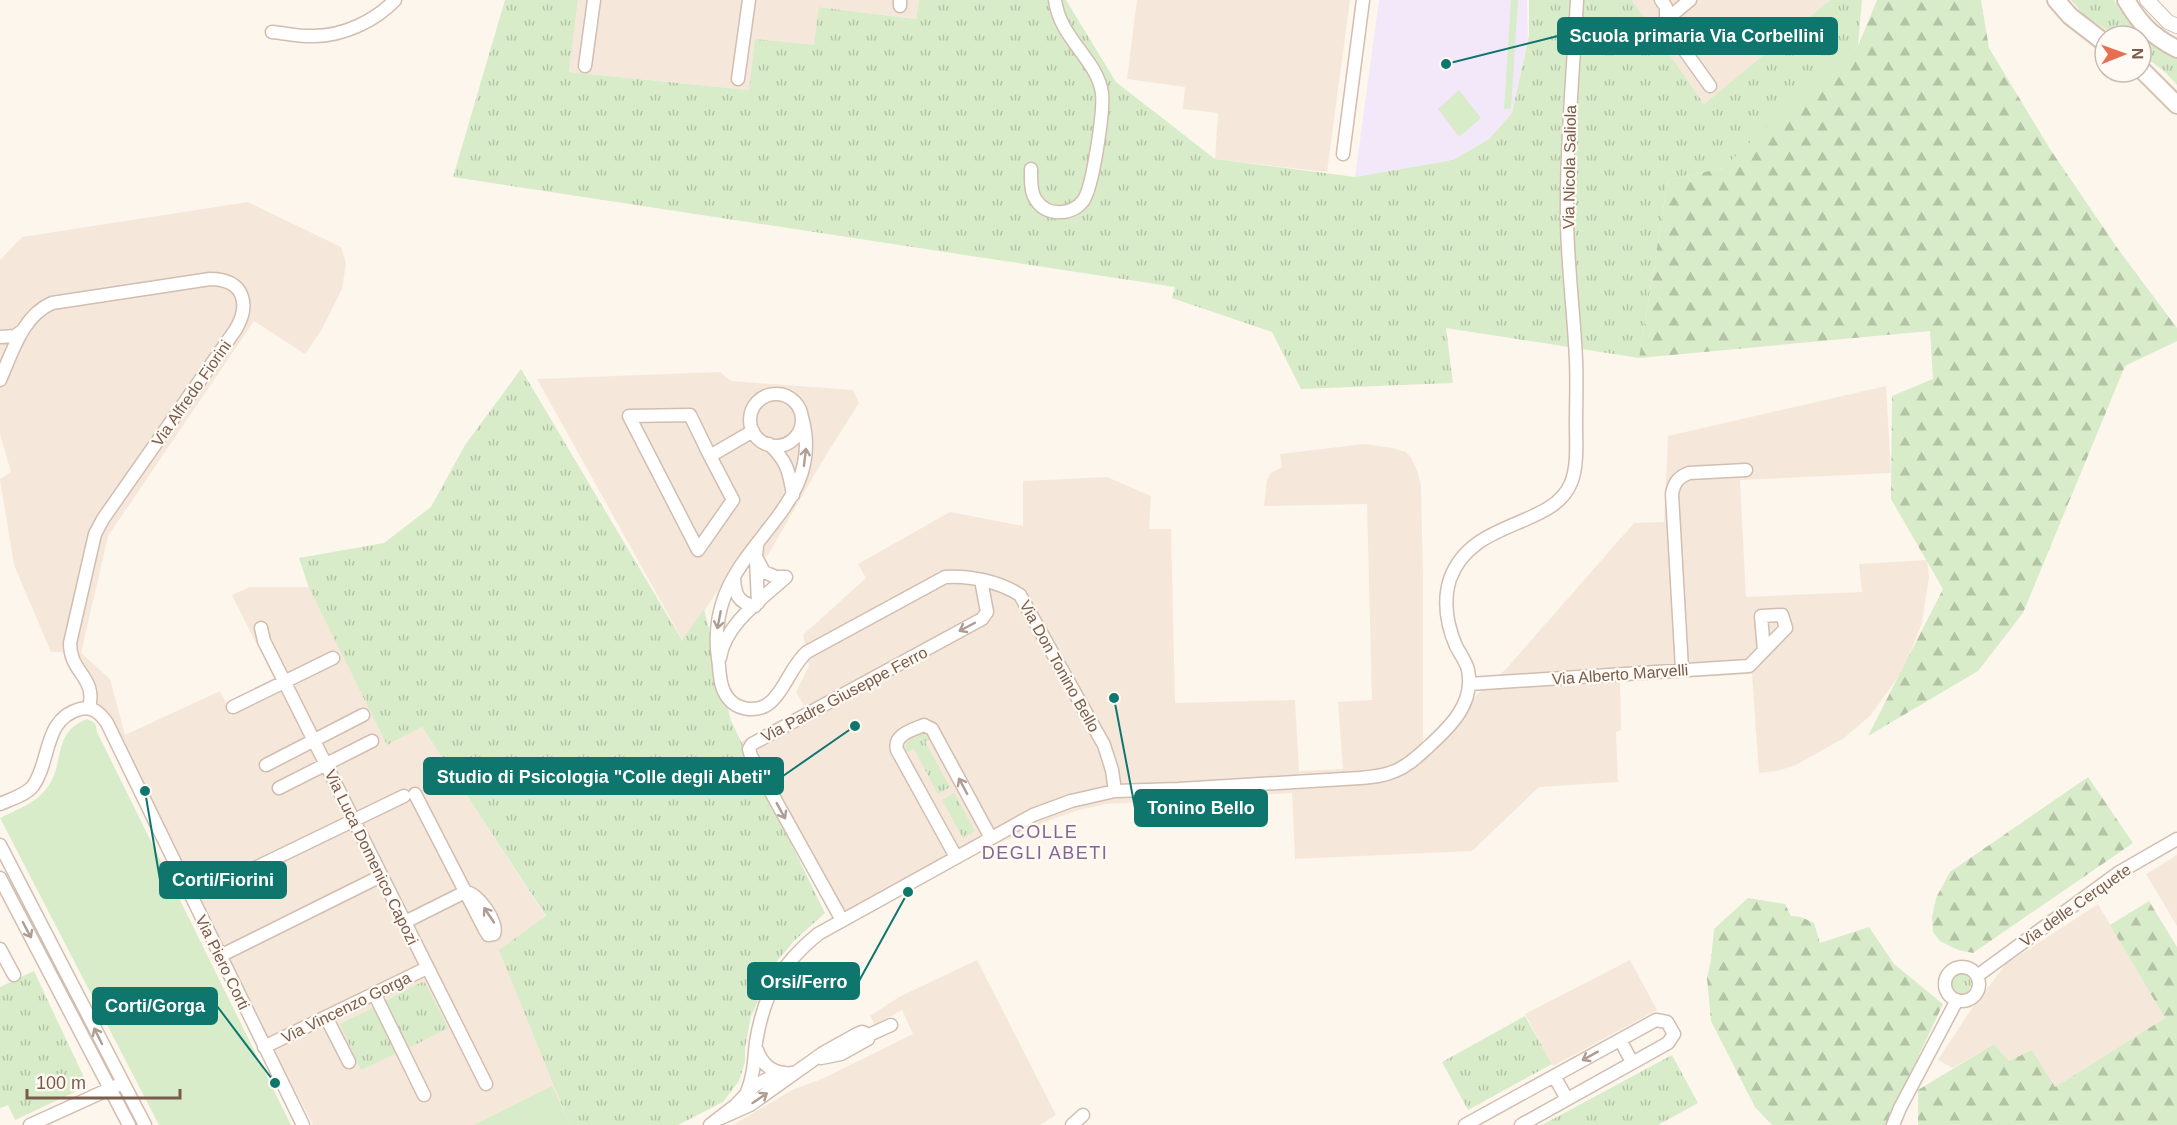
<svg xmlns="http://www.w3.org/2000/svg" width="2177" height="1125" font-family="Arial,sans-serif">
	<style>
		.residential { fill: #f5e8da }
		.education { fill: #f3e8fa }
		.grass { fill: url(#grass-tufts) }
		.forest { fill: url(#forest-firs) }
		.park { fill: #d8ecc9 }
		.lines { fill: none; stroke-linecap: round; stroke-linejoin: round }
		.minor-casing { stroke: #d1beb0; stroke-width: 15 }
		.tertiary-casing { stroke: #d1beb0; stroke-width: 16 }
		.secondary-casing { stroke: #d6c0b0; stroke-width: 20 }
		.minor { stroke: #fff; stroke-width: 12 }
		.tertiary { stroke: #fff; stroke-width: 14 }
		.secondary { stroke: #fff; stroke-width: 16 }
		.oneway { stroke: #af9d94 }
		.labels { text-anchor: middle; stroke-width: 4.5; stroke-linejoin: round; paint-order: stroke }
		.street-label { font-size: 16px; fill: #7a5c4d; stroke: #fffaf3 }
		.neighbourhood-label { font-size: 18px; letter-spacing: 1.5px; fill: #846695; stroke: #fffaf3 }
		.leader { fill: none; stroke: #0f766e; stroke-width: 2 }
		.callout-dot { fill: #0f766e; stroke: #fffaf3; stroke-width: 2 }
		.callout { fill: #0f766e; stroke: #0f766e; stroke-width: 2 }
		.callout-label { font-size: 18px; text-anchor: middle; font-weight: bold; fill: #fff }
	</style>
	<defs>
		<pattern id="grass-tufts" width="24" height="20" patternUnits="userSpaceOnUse" patternTransform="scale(1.5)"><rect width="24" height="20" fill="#d8ecc9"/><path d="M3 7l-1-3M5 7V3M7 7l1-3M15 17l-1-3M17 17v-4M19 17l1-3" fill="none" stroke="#b4c2a5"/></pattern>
		<pattern id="forest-firs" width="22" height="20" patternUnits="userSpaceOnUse" patternTransform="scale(1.5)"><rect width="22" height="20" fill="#d8ecc9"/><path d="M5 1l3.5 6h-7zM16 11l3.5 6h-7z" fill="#b4c2a5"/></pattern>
	</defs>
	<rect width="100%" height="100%" fill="#fdf6ec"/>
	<path class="residential" d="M578,0H919L916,19L820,7L814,45L749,90L569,72Z
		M1137,0H1350L1327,172L1215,159L1218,113L1183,109L1185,87L1127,79Z
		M1632,0H1830L1704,104Z
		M248,202L341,247L346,263L342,289L321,331L305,354L254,321L108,536L81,653L110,679L125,735L220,691L227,704L274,679L232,595L250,587H309L387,745L422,727L546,917L570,1125H313L102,727L64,652H51L14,565L0,479L11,472L0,434V260L22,237Z
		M720,372L731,381L853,390L859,403L820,465L768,555L729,575L683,641L537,379Z
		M1886,386L1891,473L1740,480L1746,597L1862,592L1859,564L1927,560L1929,577L1922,623L1904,669L1870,716L1844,738L1796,765L1777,771L1759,773L1752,674L1620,682L1621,730L1616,732L1618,782L1539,787L1472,851L1295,859L1292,793L1106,804L1079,810L1053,819L836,917L739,743L805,707L796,692L809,666L803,635L866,578L858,564L950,512L1023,526V481L1107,477L1151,496L1149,529H1171L1175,703L1295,700L1299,771L1343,769L1338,702L1372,700L1367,504L1264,506L1267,479L1271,473L1282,467L1280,454L1364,444L1392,448L1406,452L1411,458L1417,470L1421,486L1423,576V742L1506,669L1634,523L1664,522L1668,436Z
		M2177,855V926L2146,874Z
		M2098,904L2165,1018L2055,1087L2009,1061L1994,1044L1953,1068L1938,1060L1972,1008L2006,964Z
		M977,960L1056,1115L1040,1125H733L792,1090L824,1078L913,1034L902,1010L875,1025L870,1016L899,997Z
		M1630,960L1657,1010L1553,1066L1525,1014Z"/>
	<path class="education" d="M1379,0H1527L1528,37L1512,113L1489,139L1453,160L1355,177Z"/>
	<path class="grass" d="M505,0H578L569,72L749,90L755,39L814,45L819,7L916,19L919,0H1066L1116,82L1215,159L1355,177L1453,160L1489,139L1512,113L1529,35V0H1632L1704,104L1830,0H1862L1858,46L1723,168L1668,180L1639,358L1446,328L1453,383L1301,389L1272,332L1172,298L1175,287L453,177Z
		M2071,0H2114C2129,26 2150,46 2177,59V85L2164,71L2141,54V36H2115L2083,14Z
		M521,369L682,640L704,609L731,721L825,913L794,941L777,961L751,1016L745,1048V1062L739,1081L723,1102L678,1125H570L499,950L546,916L422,727L387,745L309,588L299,558L384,543L431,507L465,445Z
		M922,734H928L931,738L925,742L950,787L938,794L914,749L907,752L905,748L907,742Z
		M954,793L975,831L963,838L942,800Z
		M34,971L88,1086L15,1120L8,1105L0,1108V987Z
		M1949 984a11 11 0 1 1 22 0a11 11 0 1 1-22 0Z
		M424,981L448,1028L405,1050L381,1003Z
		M375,1007L397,1053L361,1070L340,1024Z
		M1525,1016L1552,1064L1468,1110L1442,1062Z
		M1672,1055L1698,1103L1658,1125H1542Z"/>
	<path class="forest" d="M1877,0H1981L1989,48L2050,149L2118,249L2177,328V341L2125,366L2023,613L1978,671L1868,736L1943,589L1891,499L1892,396L1933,379L1930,331L1639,358L1668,180L1723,168L1766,127L1858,46Z
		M2088,777L2133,843L1973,953L1958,950L1940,941L1933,932L1932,917L1936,898L1950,872Z
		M1748,898L1785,904L1791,916L1801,917L1814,923L1820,943L1869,927L1894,964L1943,1004L1886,1125H1772L1755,1107L1711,1021L1707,978L1711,960L1714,929Z
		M2149,901L2177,947V1125H1918V1090L1994,1044L2009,1061L2032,1050L2055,1087L2165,1018L2110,925Z"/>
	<path class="park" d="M1511,0H1518L1511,109H1504Z
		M1459,90L1481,118L1459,137L1438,109Z
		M87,719L95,723L97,732L291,1125H159L0,818C16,810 36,803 47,788C66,763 51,733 87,719Z
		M552,1086L570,1125H474Z"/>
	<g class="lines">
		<defs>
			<path id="minor" d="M1661,0L1666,7V20L1690,0
				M900,6V0
				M1666,20L1667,26L1710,86
				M272,32C285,33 300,37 314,36C343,36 375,21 395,0
				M585,66L594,0
				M738,79L749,0
				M1343,154L1363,0
				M1031,169C1031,178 1030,192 1036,200C1047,217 1072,215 1083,201C1093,188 1104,110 1102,93C1097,59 1060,39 1055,0
				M0,337L15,336L22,331
				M0,380C12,353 22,316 52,303L210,279C243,279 251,303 236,329L103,519L95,534L70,643C70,674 97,676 89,708
				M750 420a26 26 0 1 1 52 0a26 26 0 1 1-52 0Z
				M802,417C824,496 750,532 725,595C717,616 715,637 718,658C720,671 719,687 728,698C736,709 753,712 765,706C783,696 791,665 807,652L945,577C970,575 1000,582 1020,595L1104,745L1112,770L1115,791
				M769,444C787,461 789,471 793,495
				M710,456L690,415L629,416L698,550L733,500L710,456L753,431
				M757,545L756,557L764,572L776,577H786
				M756,560L758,603
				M734,579C735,594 738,603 755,606
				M261,628L264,641L486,1084
				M720,658C725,624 762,599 786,577
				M1682,669L1672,494C1674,483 1678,477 1689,473L1746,470
				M1469,684L1749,666L1786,628L1782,615L1761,616L1764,651
				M233,707L333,658
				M266,765L363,715
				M279,788L372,741
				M415,794L485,930L488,935L494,934C499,923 478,892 465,892
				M0,804C11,799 26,795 33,786C51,761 43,719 80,709C93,706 100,713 107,723L303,1125
				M0,845L145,1125
				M956,857L897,750C893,735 912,730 924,725L932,729L991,838
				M253,869L404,796
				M0,878L129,1125
				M842,920L751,756L749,749L752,744L982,619L987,612L981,580
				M405,922L465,892
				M0,949L14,975
				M220,956L381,876
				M1945 984a17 17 0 1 1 34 0a17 17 0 1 1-34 0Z
				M1977,976L2118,873L2177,839
				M374,993L424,1095
				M326,1017L349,1062
				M1620,1040L1632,1062
				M264,1047L427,968
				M757,1050C762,1064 771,1072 785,1073
				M821,1058L841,1054L868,1039L869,1035L891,1025
				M1554,1076L1567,1099
				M747,1092C754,1075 754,1060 756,1042C764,994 780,965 818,934L1033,815L1071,801L1115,791L1179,789L1360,778C1372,777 1384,776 1395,771C1408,766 1418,756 1428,747C1450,727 1475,703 1468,670C1466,661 1460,654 1456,646C1447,625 1443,601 1450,579C1472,518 1552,529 1571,483C1578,466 1576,442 1576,424C1576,403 1577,381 1576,360C1574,315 1568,269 1567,223C1566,149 1573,74 1577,0
				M721,1118L750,1105L823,1053L857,1034L862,1032L869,1035
				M30,1125L116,1086
				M710,1125L736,1105L754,1086L769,1078L791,1073
				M1072,1125L1083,1115
				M1465,1125L1656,1020L1667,1022L1674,1034L1668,1043L1521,1125
				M1893,1125L1900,1108L1957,1000"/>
			<path id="tertiary" d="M2147,0L2168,22L2177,26"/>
			<path id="secondary" d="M2056,0L2070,16L2105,43
				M2126,0C2140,24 2152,36 2177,49
				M2141,69L2177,105"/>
		</defs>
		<use href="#minor" class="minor-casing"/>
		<use href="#tertiary" class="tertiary-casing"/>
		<use href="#secondary" class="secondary-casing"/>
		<use href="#minor" class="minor"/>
		<use href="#tertiary" class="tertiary"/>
		<use href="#secondary" class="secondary"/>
	</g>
	<defs><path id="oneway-shaft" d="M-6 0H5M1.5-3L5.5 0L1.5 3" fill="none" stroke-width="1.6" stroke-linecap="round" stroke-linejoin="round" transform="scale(1.5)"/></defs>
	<g class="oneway">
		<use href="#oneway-shaft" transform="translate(805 457) rotate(-83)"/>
		<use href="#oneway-shaft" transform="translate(719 620) rotate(101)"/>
		<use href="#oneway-shaft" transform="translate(967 627) rotate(152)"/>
		<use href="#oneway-shaft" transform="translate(963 786) rotate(-118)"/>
		<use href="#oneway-shaft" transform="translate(781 811) rotate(61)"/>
		<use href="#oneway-shaft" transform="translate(489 915) rotate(-124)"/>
		<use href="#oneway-shaft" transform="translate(27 930) rotate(62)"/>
		<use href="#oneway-shaft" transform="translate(98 1036) rotate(-117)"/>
		<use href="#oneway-shaft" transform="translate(1590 1056) rotate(151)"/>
		<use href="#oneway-shaft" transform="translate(760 1098) rotate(-34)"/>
	</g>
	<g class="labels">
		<g class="street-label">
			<text transform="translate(1569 167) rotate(-89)" y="6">Via Nicola Saliola</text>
			<text transform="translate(191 393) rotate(-55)" y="6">Via Alfredo Fiorini</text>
			<text transform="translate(1060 666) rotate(61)" y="6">Via Don Tonino Bello</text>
			<text transform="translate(1620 674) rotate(-4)" y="6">Via Alberto Marvelli</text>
			<text transform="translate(844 694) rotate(-28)" y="6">Via Padre Giuseppe Ferro</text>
			<text transform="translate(372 857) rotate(64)" y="6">Via Luca Domenico Capozi</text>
			<text transform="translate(2075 905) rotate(-35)" y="6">Via delle Cerquete</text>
			<text transform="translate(223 962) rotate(64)" y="6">Via Piero Corti</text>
			<text transform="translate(346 1007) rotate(-26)" y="6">Via Vincenzo Gorga</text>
		</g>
		<g class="neighbourhood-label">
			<text x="1045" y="838">COLLE<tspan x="1045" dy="21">DEGLI ABETI</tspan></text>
		</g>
	</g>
	<path class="leader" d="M1446 64L1558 36M855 726L783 776M1114 698L1135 808M145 791L160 880M908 892L859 981M275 1083L217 1006"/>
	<g class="callout-dot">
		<circle cx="1446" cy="64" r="6"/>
		<circle cx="855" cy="726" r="6"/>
		<circle cx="1114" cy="698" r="6"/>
		<circle cx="145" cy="791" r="6"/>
		<circle cx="908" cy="892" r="6"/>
		<circle cx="275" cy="1083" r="6"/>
	</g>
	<g class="callout">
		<rect x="1558" y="18" width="279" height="36" rx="6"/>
		<rect x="424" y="758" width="359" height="36" rx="6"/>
		<rect x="1135" y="790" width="132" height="36" rx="6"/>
		<rect x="160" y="862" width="126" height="36" rx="6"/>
		<rect x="748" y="963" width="111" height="36" rx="6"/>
		<rect x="93" y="988" width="124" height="36" rx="6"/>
	</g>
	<g class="callout-label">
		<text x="1697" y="42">Scuola primaria Via Corbellini</text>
		<text x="604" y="783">Studio di Psicologia "Colle degli Abeti"</text>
		<text x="1201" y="814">Tonino Bello</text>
		<text x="223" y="886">Corti/Fiorini</text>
		<text x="804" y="988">Orsi/Ferro</text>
		<text x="155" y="1012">Corti/Gorga</text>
	</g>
	<g transform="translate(2123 54) rotate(89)"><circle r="28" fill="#fffaf3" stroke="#cabbb1" stroke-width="1.5"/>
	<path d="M0-4.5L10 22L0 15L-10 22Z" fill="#e76f51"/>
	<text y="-9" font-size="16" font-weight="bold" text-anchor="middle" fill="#7a5c4d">N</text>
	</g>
	<path d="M27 1089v9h153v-9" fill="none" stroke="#7a5c4d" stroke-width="3"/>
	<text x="36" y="1089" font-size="18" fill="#7a5c4d" stroke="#fffaf3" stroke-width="4.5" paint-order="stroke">100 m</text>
</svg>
